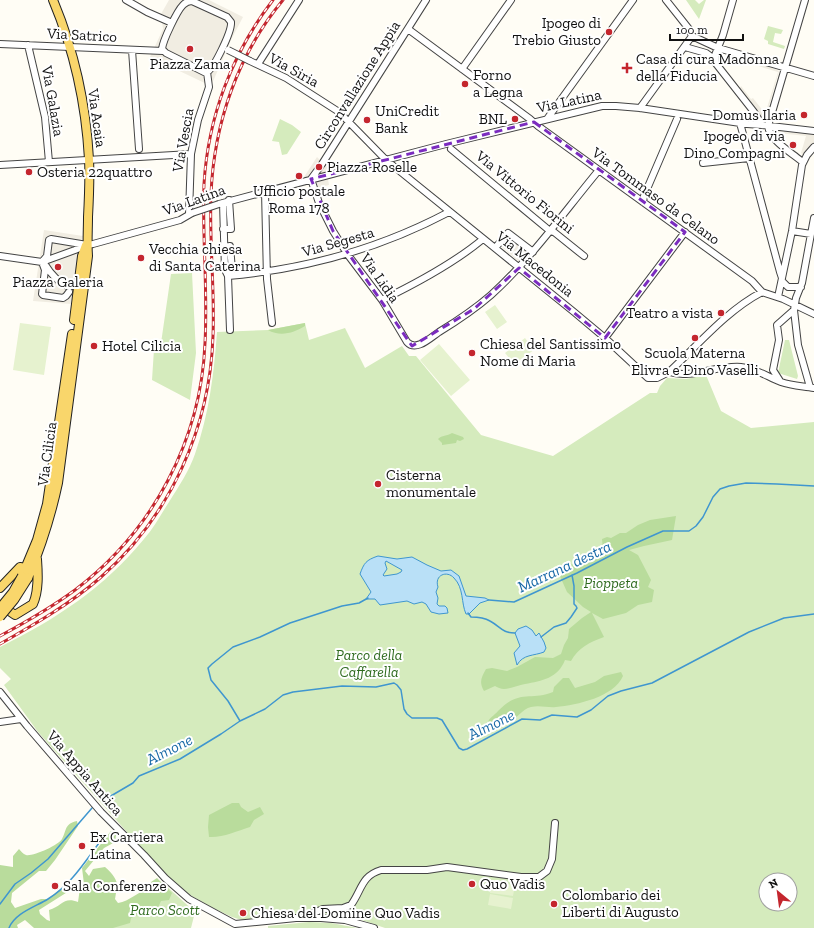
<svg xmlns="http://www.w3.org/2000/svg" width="814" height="928" font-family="'Zilla Slab',serif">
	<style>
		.green { fill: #d5ebbd; fill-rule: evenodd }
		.forest { fill: #b9dc9c }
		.pitch { fill: #e6f2cf }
		.plaza { fill: #f1ede2 }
		.water { fill: #b9e0f7; stroke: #3f96cf; fill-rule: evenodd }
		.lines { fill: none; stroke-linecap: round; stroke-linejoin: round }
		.stream { stroke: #3f96cf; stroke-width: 1.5 }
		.minor-casing { stroke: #444; stroke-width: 8 }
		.major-casing { stroke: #222; stroke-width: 10 }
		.minor { stroke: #fff; stroke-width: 6 }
		.major { stroke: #f9d66b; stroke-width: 8 }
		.rail-casing { stroke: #c4262e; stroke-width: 3 }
		.rail { stroke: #fff; stroke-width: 1.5; stroke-dasharray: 4.5; stroke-linecap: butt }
		.minor-bridge-casing { stroke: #444; stroke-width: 8; stroke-linecap: butt }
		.major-bridge-casing { stroke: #222; stroke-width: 10; stroke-linecap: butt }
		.minor-bridge { stroke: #fff; stroke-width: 6 }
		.major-bridge { stroke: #f9d66b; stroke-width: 8 }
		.marked { fill: none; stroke: #7b2cbf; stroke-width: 3; stroke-dasharray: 8 5; stroke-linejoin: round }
		.poi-dot { fill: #c4262e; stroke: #fff; stroke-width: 1.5 }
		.labels { text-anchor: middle; stroke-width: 4; stroke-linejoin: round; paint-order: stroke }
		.poi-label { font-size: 15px; fill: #111; stroke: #fff; text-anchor: start }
		.street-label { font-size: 15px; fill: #111; stroke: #fff }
		.park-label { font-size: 15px; font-style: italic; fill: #2f6b1f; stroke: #fff }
		.water-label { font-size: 16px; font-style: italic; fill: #1768a6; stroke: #fff }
	</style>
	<rect width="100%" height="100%" fill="#fffdf5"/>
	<path class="green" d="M686,0H695L699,4L704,0H706L699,19Z
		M768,26L783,30L781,34L775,33L773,42L785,46L784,49L768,44V41L764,39Z
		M280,119L292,125L301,132L287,154L282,155L279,142L272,141Z
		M192,273L196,353L190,400L152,380L154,349L160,350L171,274Z
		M305,323L309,340L345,328L365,368L402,346L409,356H416L481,435L553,456L650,393H657L660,386L667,378L686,379L706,375L721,411L751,428L814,422V928H385L359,919L321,915H297L245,921L232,917L211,907L180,889L166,876L38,732L4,685L11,679L0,668V647C55,620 105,587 144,539C154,528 161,514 169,502C179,486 189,471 195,454C209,414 214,374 217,332L268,330ZM766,880H790V904H766Z
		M785,340H789L798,376L797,379L778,373Z
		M164,884L195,912L191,928H102L145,904Z
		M309,922L331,923L358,928H268V926Z"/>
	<path class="forest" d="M305,323V326C294,333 280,337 268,330Z
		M452,433L463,437L464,439L460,441L457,440L456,443L442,445V443L438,439C442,435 447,436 452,433Z
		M676,516L672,540L644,546L629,550L638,555L651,580L648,587L654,590L652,602L638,605L626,613L603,619L592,613L604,637C590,642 578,648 571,661L565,660C558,678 542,681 525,684C518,685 510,689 504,689C501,689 497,687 495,686L484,691C479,682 481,678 486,669L492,668L507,671L517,667L535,657L553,658L561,654L564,645L568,638L569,629L582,618L591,612L583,607L567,592L559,574L564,567L581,561L603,550L602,539L607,537L611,538L620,533H626L638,525L650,520Z
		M621,672L623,676C614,697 577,705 556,707C548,708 540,705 531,707C521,709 514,723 504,726C500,728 491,727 486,729C488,717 491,719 498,711C519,689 530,701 553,692L554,687L563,678H569L575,688L595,682L604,676Z
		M232,803H239L241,807L248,812L260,807L264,814L254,820L250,827C237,831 222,838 209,837L208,827L209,815Z
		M77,821L78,826L55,860L46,871H39L12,893L11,902L15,908L41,899H48L64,886H69V891L39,910L40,914L47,920L50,921L49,910C62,906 64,896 78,902L80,888L85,891L88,889L84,884L82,868L111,831L116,835L115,842L104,848L85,871L89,876L93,869L105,867C113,874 117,879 118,889L113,888L116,893L115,899L118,903C130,901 137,892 147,890L151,882L157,878L172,893L169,900L161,901L156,912C146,911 140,914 131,918L130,923L113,928H34L25,920L17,925L18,928H0V865L13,867V856L19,849C21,851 23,854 26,855C32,857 59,845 62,839C67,830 64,824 77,821Z"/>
	<path class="pitch" d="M495,305L507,322L497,329L485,312Z
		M20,323L51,327L44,375L13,370Z
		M525,338L534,350L514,364L505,353Z
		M439,344L470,380L451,396L420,360Z
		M491,882L515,885L513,896L490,893Z
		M490,894L513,898L511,909L488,905Z"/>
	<path class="plaza" d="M169,0H209L243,17L231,40L211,86L150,57L163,29L161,14Z
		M756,63L775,69L779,71L767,114L765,118L762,117L740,88L741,86L751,99L753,98L764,112L766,111L778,72L755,65Z
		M777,130L814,135V145L807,150L803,155L798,175V166L802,154L801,153L806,136L778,133L777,137L775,136Z
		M317,157L337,177L328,179L329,185L318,188L316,181L306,184L304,177Z
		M44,230L83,236L71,304L33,301Z
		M510,237L529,252L520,263L502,247Z"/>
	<path class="water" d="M378,556L397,559L412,557L427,565L441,571L451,570L459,576L466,596L485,598L489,600L480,603L469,614H466C461,603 464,588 454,578C447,570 434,575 438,587L436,592L438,598L437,604L439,606H445L447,608L448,613L439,614L431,612L426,604L422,602L414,604L407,601L380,605L375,599H366L371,592L360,574C364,563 366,560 378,556ZM386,561L402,570L401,572L397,574L384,576L383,575L387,569L385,563Z
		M526,626L532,630L536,636L539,633L544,642L546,648L544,652C534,656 523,654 517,665L514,653L520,646L515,633L518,629Z"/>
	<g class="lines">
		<path class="stream" d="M489,600L514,602L577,573L627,547L663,531H689L696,526L703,517L713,497L720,489L729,486L746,483L777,484L814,486
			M468,613L471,617C478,617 485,618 490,621C501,627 502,633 515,633
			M541,637L554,627L566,623L571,617L577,608L576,606L574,604V586L572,575
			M240,721L228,701L211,680L208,668L212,664L233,647L260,637L290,623L342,606L359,603L368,598
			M104,800L133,783L139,776L180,759L221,734L240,721L265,709L283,695L293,692L342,686L376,687L394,683L397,685L401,690L404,709L407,714L412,718H437L442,720L459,748L463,750L467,749L522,719L540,720L552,715L577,717L591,710L608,696L621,691L652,683L749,632L784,618L814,614
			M0,904L15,884L31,873L48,859L92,808
			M9,928C15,913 35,907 48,899C71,885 86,860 102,839"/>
		<defs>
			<path id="minor" d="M126,0L147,12L172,23
				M666,0L689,29L692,36
				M192,1L227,17L231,22C232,31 214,69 206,73L166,53L162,49C163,40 177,11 183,5C186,2 188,1 192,1Z
				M408,29L530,119L538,126L752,281L762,292L783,299L814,314
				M692,36L718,48L814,76
				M0,44L163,51
				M28,45L45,117L49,162
				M685,47L706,53L710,56L754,112L762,125
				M132,50L139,149
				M250,61L286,78L339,112L386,160L574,312L605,338L648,378H657L669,372C698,345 726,311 762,292
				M715,62V55L723,35L733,0
				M258,64L299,0
				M462,69L511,0
				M640,108L692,36
				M547,119L633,0
				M740,123L780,272L782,278
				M451,149L550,231L554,232L584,256
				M800,160C789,151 770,140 768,126L805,0
				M703,163L749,158
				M0,165L191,154
				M311,179L319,203L333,231L348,255L382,300L407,342C416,352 430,338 439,332C457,321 475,309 491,295C532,258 564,212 599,170
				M311,179L322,164L426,0
				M265,191L267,279L272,323
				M643,202L644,196L677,119
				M223,203L225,270L228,276L230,330
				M219,204L446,144L602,106H616L640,108L747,124L762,125L814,131
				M189,214L191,154L198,120L209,87L207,72
				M223,229H231L229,200
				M792,231L811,234L814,218
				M224,247L230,246L232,270L228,276
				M495,248L508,233L533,252
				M0,256L42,262L75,250L87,245
				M42,262L47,256L49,240L51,239L87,245L93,244L180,220L192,213
				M42,262L45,270L42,294L43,295L63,298L66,296L69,292
				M46,266C50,273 60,284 68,286C73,287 78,285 82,284
				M228,276C308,269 379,249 449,212
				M782,281L788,287H801
				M778,297L792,231L802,165L807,155L814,147
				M382,300C417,283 453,264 483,239
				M605,338L685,232
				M669,372C692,379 716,365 741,367C755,368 768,377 781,382C792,386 803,386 814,388
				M780,381L773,370L779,340L777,325L794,310
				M810,387L798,345L794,310L796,298L802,283L811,234
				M0,692L27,726L101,812L144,855L165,878L189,899L235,924L296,918H321L345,920L374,928
				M0,722L21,719
				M306,916L323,909L343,908L351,905C362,890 361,876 381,870H427L447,867L521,877H539L547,871L552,859L555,823"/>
			<path id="major" d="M74,320L82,256L86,245
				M22,576L37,540L47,504L72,334
				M28,578C41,547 51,516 58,483L88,256C87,243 88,230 88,217C89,198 90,178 89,159C86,105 74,50 53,0
				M0,588L20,567L26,568
				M2,606L15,615L33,604C39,591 38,573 37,559"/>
		</defs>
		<use href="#minor" class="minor-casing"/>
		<use href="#major" class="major-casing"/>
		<use href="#minor" class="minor"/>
		<use href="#major" class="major"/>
		<defs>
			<path id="rail" d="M0,636C26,622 52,607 75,590C153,531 201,440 205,343C208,290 202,237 204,184C208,117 232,53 273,0
				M0,644C35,624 70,604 100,578C170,517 210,428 213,336C215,289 209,241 211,194C214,123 238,54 283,0"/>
		</defs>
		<use href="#rail" class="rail-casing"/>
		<use href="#rail" class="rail"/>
		<defs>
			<path id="minor-bridge" d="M228,50L250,61
				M192,213L219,204"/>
			<path id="major-bridge" d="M0,608L13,592L22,576
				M0,617L14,600L28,578"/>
		</defs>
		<use href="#minor-bridge" class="minor-bridge-casing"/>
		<use href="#major-bridge" class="major-bridge-casing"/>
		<use href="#minor-bridge" class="minor-bridge"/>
		<use href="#major-bridge" class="major-bridge"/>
	</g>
	<path class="marked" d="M534,122L685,232L605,338L519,268L474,309L412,346L333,231L311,179Z"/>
	<g class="poi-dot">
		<circle cx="609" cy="32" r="4"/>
		<circle cx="190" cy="49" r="4"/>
		<path d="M625 62h4v4h4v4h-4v4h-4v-4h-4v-4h4z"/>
		<circle cx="465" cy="84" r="4"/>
		<circle cx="804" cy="115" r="4"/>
		<circle cx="515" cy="119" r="4"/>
		<circle cx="367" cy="120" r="4"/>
		<circle cx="793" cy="145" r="4"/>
		<circle cx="319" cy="167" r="4"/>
		<circle cx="29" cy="172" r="4"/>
		<circle cx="299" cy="176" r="4"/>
		<circle cx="141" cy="258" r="4"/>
		<circle cx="58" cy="267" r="4"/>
		<circle cx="721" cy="313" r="4"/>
		<circle cx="695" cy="338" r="4"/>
		<circle cx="94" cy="346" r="4"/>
		<circle cx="472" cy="353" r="4"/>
		<circle cx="378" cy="484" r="4"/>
		<circle cx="82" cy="846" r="4"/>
		<circle cx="472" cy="884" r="4"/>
		<circle cx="55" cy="886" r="4"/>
		<circle cx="554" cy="904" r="4"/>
		<circle cx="243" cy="913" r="4"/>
	</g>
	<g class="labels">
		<g class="poi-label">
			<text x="601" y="28" text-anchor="end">Ipogeo di<tspan x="601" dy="17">Trebio Giusto</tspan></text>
			<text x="636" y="64">Casa di cura Madonna<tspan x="636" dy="17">della Fiducia</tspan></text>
			<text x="190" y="69" text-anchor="middle">Piazza Zama</text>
			<text x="473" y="80">Forno<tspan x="473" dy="17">a Legna</tspan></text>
			<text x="375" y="116">UniCredit<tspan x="375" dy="17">Bank</tspan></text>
			<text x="796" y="120" text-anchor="end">Domus Ilaria</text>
			<text x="507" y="124" text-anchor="end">BNL</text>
			<text x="785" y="141" text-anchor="end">Ipogeo di via<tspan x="785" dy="17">Dino Compagni</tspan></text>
			<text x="327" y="172">Piazza Roselle</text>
			<text x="37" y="177">Osteria 22quattro</text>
			<text x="299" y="196" text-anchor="middle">Ufficio postale<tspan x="299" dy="17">Roma 178</tspan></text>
			<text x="149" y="254">Vecchia chiesa<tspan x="149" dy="17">di Santa Caterina</tspan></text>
			<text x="58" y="287" text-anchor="middle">Piazza Galeria</text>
			<text x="713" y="318" text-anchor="end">Teatro a vista</text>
			<text x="480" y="349">Chiesa del Santissimo<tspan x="480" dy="17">Nome di Maria</tspan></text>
			<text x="102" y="351">Hotel Cilicia</text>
			<text x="695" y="358" text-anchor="middle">Scuola Materna<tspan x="695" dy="17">Elivra e Dino Vaselli</tspan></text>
			<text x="386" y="480">Cisterna<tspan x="386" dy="17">monumentale</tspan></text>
			<text x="90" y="842">Ex Cartiera<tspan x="90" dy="17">Latina</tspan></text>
			<text x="480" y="889">Quo Vadis</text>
			<text x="63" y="891">Sala Conferenze</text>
			<text x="562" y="900">Colombario dei<tspan x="562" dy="17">Liberti di Augusto</tspan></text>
			<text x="251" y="918">Chiesa del Domine Quo Vadis</text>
		</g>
		<g class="street-label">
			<text transform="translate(82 35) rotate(3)" y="5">Via Satrico</text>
			<text transform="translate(294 70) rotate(29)" y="5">Via Siria</text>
			<text transform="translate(357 85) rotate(-58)" y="5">Circonvallazione Appia</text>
			<text transform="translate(53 101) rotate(80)" y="5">Via Galazia</text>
			<text transform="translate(569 101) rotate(-12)" y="5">Via Latina</text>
			<text transform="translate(97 118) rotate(82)" y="5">Via Acaia</text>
			<text transform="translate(183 140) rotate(-80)" y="5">Via Vescia</text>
			<text transform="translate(525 192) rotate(39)" y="5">Via Vittorio Fiorini</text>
			<text transform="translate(656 196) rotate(36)" y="5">Via Tommaso da Celano</text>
			<text transform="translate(194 200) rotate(-20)" y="5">Via Latina</text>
			<text transform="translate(338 242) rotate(-16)" y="5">Via Segesta</text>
			<text transform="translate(535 264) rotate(39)" y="5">Via Macedonia</text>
			<text transform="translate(380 278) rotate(55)" y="5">Via Lidia</text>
			<text transform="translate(47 454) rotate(-82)" y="5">Via Cilicia</text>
			<text transform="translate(85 773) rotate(49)" y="5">Via Appia Antica</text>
		</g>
		<g class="park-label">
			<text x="611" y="588">Pioppeta</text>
			<text x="369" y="660">Parco della<tspan x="369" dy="17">Caffarella</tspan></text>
			<text x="165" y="915">Parco Scott</text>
		</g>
		<g class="water-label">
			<text transform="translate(564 566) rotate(-25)" y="6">Marrana destra</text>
			<text transform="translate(491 724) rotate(-26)" y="6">Almone</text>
			<text transform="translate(169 749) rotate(-27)" y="6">Almone</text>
		</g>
	</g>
	<g transform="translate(778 892) rotate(331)"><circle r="19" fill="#ffffff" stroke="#a0a0a0"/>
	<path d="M0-3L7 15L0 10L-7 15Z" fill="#c4262e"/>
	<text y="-6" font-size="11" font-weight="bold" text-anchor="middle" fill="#111111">N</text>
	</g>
	<path d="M670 34v6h73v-6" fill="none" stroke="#111111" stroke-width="2"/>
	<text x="676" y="34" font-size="12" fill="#111111" stroke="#ffffff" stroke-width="3" paint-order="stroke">100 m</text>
</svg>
